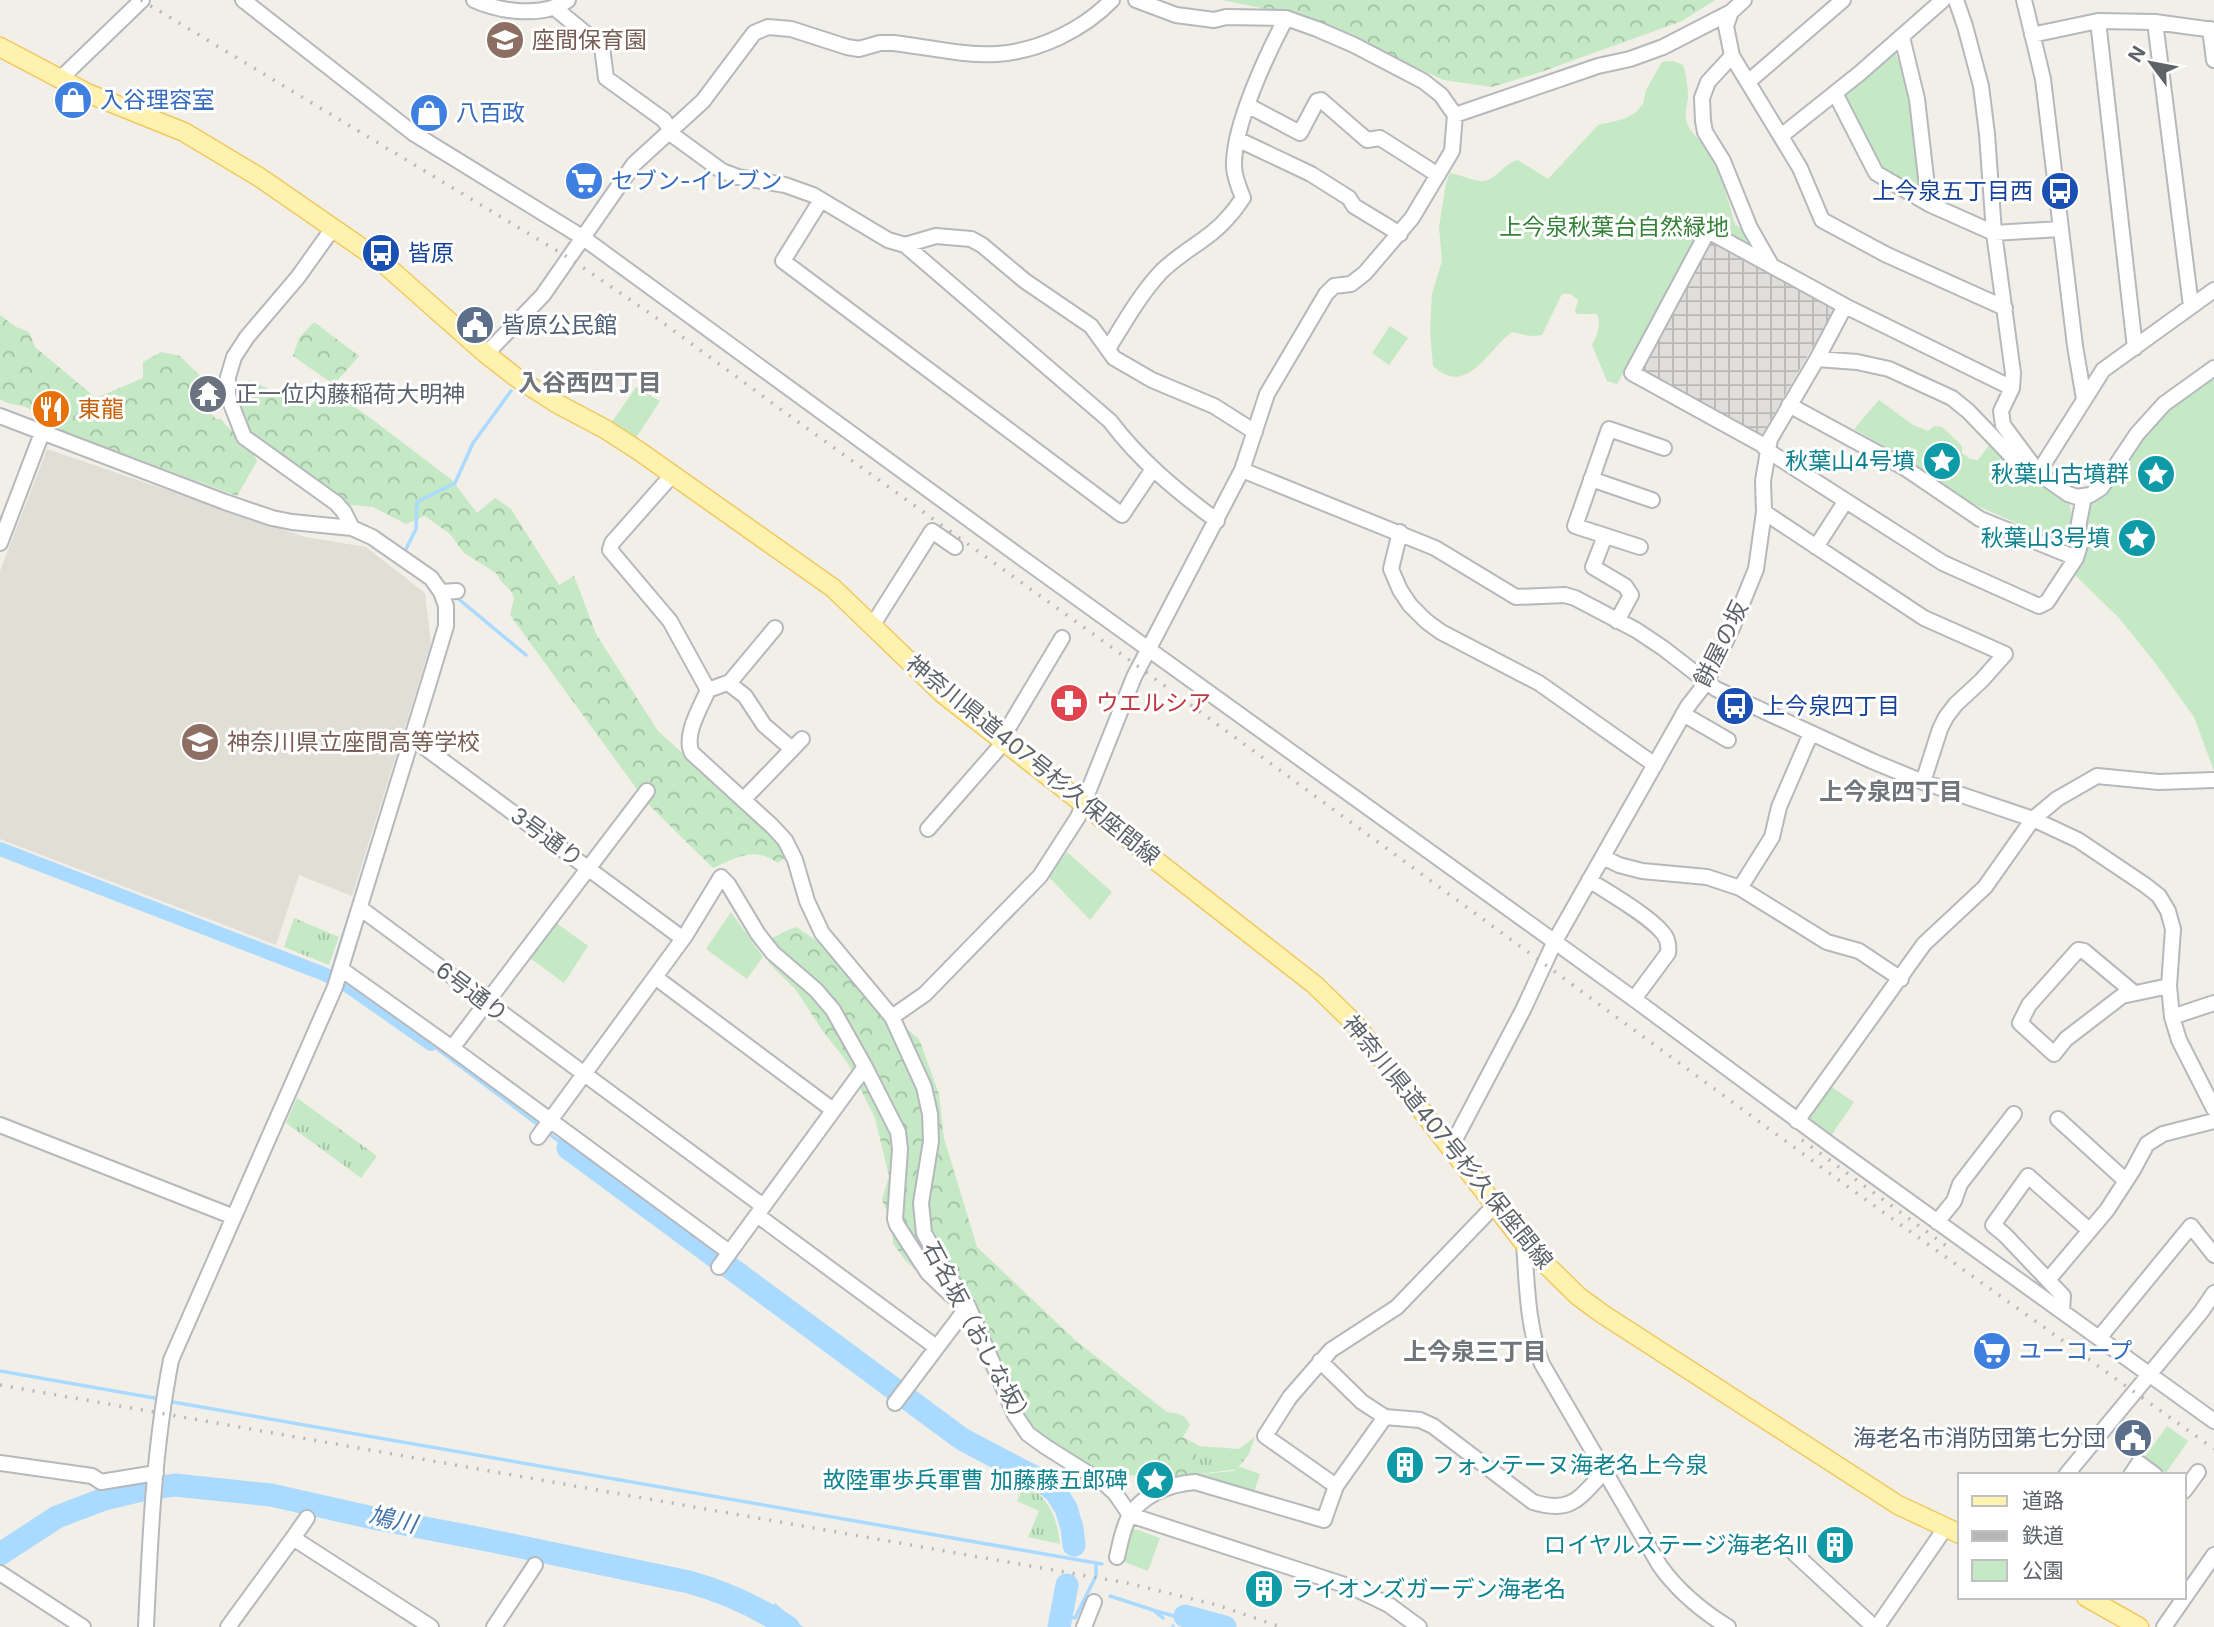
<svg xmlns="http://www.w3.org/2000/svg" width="2214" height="1627" font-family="Inter,'Noto Sans JP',sans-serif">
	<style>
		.industrial { fill: url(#industrial-grid) }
		.education { fill: #e1ded6 }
		.grass { fill: url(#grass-tufts) }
		.forest { fill: url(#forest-crowns) }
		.green { fill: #c5e8c5 }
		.water { fill: url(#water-ripples) }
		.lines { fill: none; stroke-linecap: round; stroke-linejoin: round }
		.stream { stroke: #aadaff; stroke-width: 3.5 }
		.canal { stroke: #aadaff; stroke-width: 14 }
		.river { stroke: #aadaff; stroke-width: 23 }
		.minor-casing { stroke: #b5b8bc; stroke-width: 18 }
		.major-casing { stroke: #f2c960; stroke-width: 21 }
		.minor { stroke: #fff; stroke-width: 14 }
		.major { stroke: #fff2af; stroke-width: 18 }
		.rail { stroke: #b6b7b8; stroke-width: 3.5; stroke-dasharray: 2 9; stroke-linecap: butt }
		.labels { text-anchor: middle; stroke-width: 6; stroke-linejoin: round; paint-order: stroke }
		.education-label { font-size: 23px; fill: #785e54; stroke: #fff; text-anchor: start }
		.shop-label { font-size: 23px; fill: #366cbe; stroke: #fff; text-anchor: start }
		.transit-label { font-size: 23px; fill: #164399; stroke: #fff; text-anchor: start }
		.park-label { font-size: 23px; fill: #348238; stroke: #fff }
		.service-label { font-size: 23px; fill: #4e5e75; stroke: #fff; text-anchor: start }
		.worship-label { font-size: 23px; fill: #5b616d; stroke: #fff; text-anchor: start }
		.food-label { font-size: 23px; fill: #c56008; stroke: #fff; text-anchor: start }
		.culture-label { font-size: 23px; fill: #0d838f; stroke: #fff; text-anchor: end }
		.street-label { font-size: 23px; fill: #5f6368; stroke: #fff }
		.health-label { font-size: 23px; fill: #be3a42; stroke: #fff; text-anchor: start }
		.neighbourhood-label { font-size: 24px; font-weight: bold; fill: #70757a; stroke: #fff }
		.water-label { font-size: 24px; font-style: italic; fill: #4174aa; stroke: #fff }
	</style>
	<defs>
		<pattern id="industrial-grid" width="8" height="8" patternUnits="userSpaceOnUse" patternTransform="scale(1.75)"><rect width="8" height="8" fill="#e0deda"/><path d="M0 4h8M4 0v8" fill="none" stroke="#b9b8b5"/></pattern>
		<pattern id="grass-tufts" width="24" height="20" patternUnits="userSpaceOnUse" patternTransform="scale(1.75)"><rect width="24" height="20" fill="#c5e8c5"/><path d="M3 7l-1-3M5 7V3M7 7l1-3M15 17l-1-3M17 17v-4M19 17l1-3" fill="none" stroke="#a3c0a4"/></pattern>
		<pattern id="forest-crowns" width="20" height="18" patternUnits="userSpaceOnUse" patternTransform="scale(1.75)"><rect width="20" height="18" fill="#c5e8c5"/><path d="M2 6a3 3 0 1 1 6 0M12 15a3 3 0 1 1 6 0" fill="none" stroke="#a3c0a4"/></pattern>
		<pattern id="water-ripples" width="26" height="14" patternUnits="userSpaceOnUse" patternTransform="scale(1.75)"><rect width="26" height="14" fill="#aadaff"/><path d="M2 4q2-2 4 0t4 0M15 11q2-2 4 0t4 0" fill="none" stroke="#8eb4d2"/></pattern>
	</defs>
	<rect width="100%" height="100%" fill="#f1efe8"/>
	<path class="industrial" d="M1714,242L1832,305L1834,310L1762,435L1757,436L1641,372L1639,366L1708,243Z"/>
	<path class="education" d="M47,449L305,537L366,547L425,593L431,644L352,896L299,875L276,945L0,839V571Z"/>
	<path class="grass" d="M294,918L339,937L329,965L284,947Z
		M297,1098L377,1156L361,1178L286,1123Z
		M1255,1437L1249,1454L1237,1469L1193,1475V1466L1199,1446L1239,1449Z
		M1025,1484C1049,1498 1057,1517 1060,1544L1028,1537L1039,1511L1017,1501Z"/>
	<path class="forest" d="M1222,0H1715L1682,21L1541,72L1492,87L1444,80L1296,15Z
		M0,315L16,327L29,332L35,347L96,398L143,378V362L161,352L180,356L202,378L195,395L216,419H221C231,433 250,445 257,461L237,496L49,426C42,418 33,409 22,406C13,404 7,404 0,399Z
		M314,322L359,356L329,390L365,414L452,480L477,513L495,498L511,509L559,585L574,576L596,634L658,731L777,838L787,856L778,863C754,846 738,857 713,868L647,803L510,615L514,599L512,592L501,581L496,573L464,553L450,534L425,516L406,524L373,507L343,504L248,441L234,396L249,380L310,407L329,381L293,356L299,338Z
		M796,927L822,944L879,1014L903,1026L919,1039L939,1094L944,1138L977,1247L1075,1340L1167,1412C1178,1413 1185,1414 1190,1425L1183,1437L1199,1446L1193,1466V1475L1166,1479L1128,1475L1110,1479L1015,1425L977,1327L906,1261L893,1244L892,1222L882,1200L889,1176L875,1118L847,1062L822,1030L796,990L769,963L762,948C770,937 784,932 796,927Z"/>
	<path class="green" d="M1895,51L1910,99L1920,186L1915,190L1880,170L1844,94Z
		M1673,61L1683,65C1686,73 1688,87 1688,97C1687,107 1684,113 1687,123C1691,134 1701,140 1706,149C1721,173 1728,199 1735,225C1744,229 1752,237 1743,246L1705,228L1617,384L1607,381L1592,345C1598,335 1601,325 1597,314H1577L1575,311L1578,300L1571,294H1562L1542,335L1530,336L1512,332C1487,350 1467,398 1433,366L1430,329L1432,294L1442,261L1439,227L1446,183L1450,173C1460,175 1469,179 1479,181C1494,184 1503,163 1518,160L1548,179L1598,125L1624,119L1635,113L1643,104L1646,90L1662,62Z
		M1390,326L1408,338L1389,365L1372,353Z
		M2214,372V771L2194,717L2153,660L2119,618L2075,575L2085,555V530L2092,497L2150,424Z
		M636,387L660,401L634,441L610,425Z
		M1879,400L1913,425L1928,431L1934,426L1942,427L1962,446V453L1970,459L1978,460L1989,445L2013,468L2039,481L2069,500L2072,516L2066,541L2061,543L1960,498L1914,468L1910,462L1854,429Z
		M1067,852L1112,892L1090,920L1048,876Z
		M731,912L763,957L747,979L706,949Z
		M555,922L588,946L564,983L530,958Z
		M1827,1084L1854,1102L1828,1140L1801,1121Z
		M2167,1426L2188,1441L2166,1473L2144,1458Z
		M1240,1467L1260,1474L1253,1495L1193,1475L1233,1471Z
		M1132,1528L1160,1538L1148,1571L1119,1560L1127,1531Z"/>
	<path class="water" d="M775,1603L803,1627H773L765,1619Z"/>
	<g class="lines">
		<path class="stream" d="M404,553L416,529L417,502L455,483L473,443L511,391
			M455,596L526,655
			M330,977L348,920
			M431,1044L541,1127
			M547,1132L568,1148
			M0,1371L160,1399
			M167,1401L1102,1564
			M1110,1596L1153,1610L1163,1618
			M1156,1611L1174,1616H1185
			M1061,1615L1075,1618L1096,1576V1563
			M1173,1626V1627"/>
		<path class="canal" d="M0,849L324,974L348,986L431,1044"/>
		<path class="river" d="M568,1148L962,1439L1040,1480L1055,1491L1066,1508L1072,1528L1074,1545
			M0,1554L57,1517L104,1499L142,1490L175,1485L271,1495L373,1518L492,1541L689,1582C725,1592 756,1606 788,1627
			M1185,1616L1225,1627
			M1059,1627L1067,1585"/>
		<defs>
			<path id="minor" d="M243,0L413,133L582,237L1022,558L1634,999L1831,1145L2214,1421
				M474,0C501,12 543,18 568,0
				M1956,0L1965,26L1981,86L1987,134L1994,233L2013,373L2012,388L2001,411L2003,425L2038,472
				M2024,0L2043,79L2075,346L2084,399
				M556,9L602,47L606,78L664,120L674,136L722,171L738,177L785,185L813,195L888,240L905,245L936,236L971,239L982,245L1025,281L1091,326L1114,358L1152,380L1214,406L1255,432
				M1731,12L1726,26L1732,56L1800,168L1822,220L1885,254L2005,308
				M2098,21L2135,348
				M2155,22L2191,306
				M2210,29L2214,60
				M2032,35L2098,21L2155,22L2214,30
				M1902,37L1917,99L1929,204
				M1732,56L1708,82L1702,98L1703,121L1705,132L1723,161L1750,228L1770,263
				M59,80L142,0
				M1748,82L1843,0
				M1835,93L1876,173L1929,204L1994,233L2060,229
				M1247,105L1300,133L1317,101L1321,100L1367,140L1380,138L1438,175
				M1455,115L1598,66L1630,59L1663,47L1731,12L1744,0
				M1781,136L1860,73L1943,0
				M1237,139L1311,174L1349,198L1354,206L1400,234
				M821,200L783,261L1122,515L1153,469
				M333,228L298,277L247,337L234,357L228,377V396L244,437L336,503L344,512L352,528
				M905,245L1110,421C1140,461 1177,491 1217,521
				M1845,306L2012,388
				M1108,349C1124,323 1139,296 1160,273C1181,251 1211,239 1230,215C1235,210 1239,203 1243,198C1239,188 1234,176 1234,166C1233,126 1267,54 1286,18
				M486,354L543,295L634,164L703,101L754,33L768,27L791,29L847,47L859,49L880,43H894C927,47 965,56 997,54C1039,51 1083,30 1112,0
				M1817,359L1857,362L1889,369L1952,398L1968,411L2020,465L2038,473L2068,494L2077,497L2090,495L2101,488L2137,434L2164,404L2214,368
				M1789,405L1905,468L1980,519L2076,558
				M0,416L225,502L272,518L292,522L352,528L372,537L431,578L441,592L446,606V626L430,679L335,987L171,1360C154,1448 150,1538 146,1627
				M1242,470L1435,548L1516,597L1565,595L1575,598L1636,630L1663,648L1716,689L1872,761L1923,782L2033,819L2078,840L2145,885L2159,896L2168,911L2173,929L2169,986L2172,1017L2179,1040L2214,1109
				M2038,473L2103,370L2214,290
				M673,474L612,543L610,550L670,621L708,690C701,707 683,735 692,753L772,826L785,840L795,860L807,901L822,933L892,1017L924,1087L930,1114L931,1141L921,1203L924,1233L940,1262L968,1306L1015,1415L1028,1434L1046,1447L1105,1484L1115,1493L1130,1515
				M1591,479L1652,500
				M1764,512L1924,618L2005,654L1982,680L1956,704L1946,717L1940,729L1923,782
				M1400,532L1391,569L1400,590L1410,605L1426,621L1441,632L1539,683L1655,765
				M1605,536L1593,567L1625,586L1631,595L1617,621
				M0,543L42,433
				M1640,547L1575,526L1609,429L1664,448
				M1816,547L1845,502
				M441,592L457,591
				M872,626L932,531L955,547
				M730,682L732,686L745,696L764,725L792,749
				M708,690L730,682L775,628
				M1683,714L1728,740
				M412,738L682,938
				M1001,740L1062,638
				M743,800L802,739
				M928,829L1004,742
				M1603,857L1619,865L1642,871L1707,877L1740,888L1827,942L1859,951L1901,979
				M1589,880C1609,893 1648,915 1662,932C1668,938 1669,945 1668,953L1634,999
				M1740,888L1772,837L1779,807L1811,733
				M360,908L763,1206
				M341,969L452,1048L729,1252
				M655,977L833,1110
				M2133,992L2084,951L2078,950L2029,1005L2020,1023L2054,1054L2066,1039L2122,996L2169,986
				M892,1017L925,994L1040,876L1078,817L1134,677L1242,470L1267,394L1326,294L1334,286L1351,284L1365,273L1412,218L1452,151L1455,115L1441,95L1423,81L1354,45L1317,29L1286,18L1226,17L1214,20L1176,15L1136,0
				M2172,1017L2214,1003
				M452,1048L647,791
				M2058,1119L2126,1181
				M1797,1121L1924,944L1985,887L2033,819L2057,799L2097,776L2159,782L2214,780
				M0,1125L234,1217
				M538,1137L685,936L721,877L728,884L758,934L773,953L816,990L833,1010L865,1067L898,1132L900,1149L895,1219L897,1225L928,1273L950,1294L968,1306L895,1403
				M1451,1147L1523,1010L1555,941L1688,706L1706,683L1732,628L1756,569L1764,512L1763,481L1770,439L1817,359L1845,306L1708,231L1632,373L1761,444L1768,451L1943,563L2039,606L2047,602L2076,558L2080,545L2078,528L2084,496
				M757,1215L936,1347
				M1937,1222L1954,1201L1960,1184L2014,1114
				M1524,1243C1527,1284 1527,1325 1542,1364L1660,1566C1678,1591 1702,1611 1728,1627
				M719,1267L865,1067
				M2048,1280L2107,1210L2133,1170L2147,1144L2163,1134L2214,1121
				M2062,1311L2063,1296L2005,1235L1993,1225L2028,1176L2089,1230
				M2099,1338L2191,1226L2214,1255
				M1320,1361L1362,1402L1385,1417L1420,1420L1433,1426L1533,1502C1572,1514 1579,1498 1604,1472
				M0,1463L92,1476L101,1482L156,1473
				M2066,1475L2201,1312L2214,1293
				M2131,1475L2139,1463L2155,1475
				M1336,1486L1265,1436L1290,1397L1331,1350L1397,1307L1495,1205
				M2184,1491L2198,1472
				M1130,1515L1354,1588L1389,1605L1419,1627
				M293,1538L307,1518
				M1795,1554L1874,1627
				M1117,1557C1120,1545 1122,1531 1128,1519C1140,1495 1170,1484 1195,1482L1324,1520L1336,1486L1385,1417
				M0,1573L83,1627
				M228,1627L293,1538L431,1627
				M494,1627L535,1565
				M1084,1627L1094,1602
				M1877,1627L1946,1527
				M2164,1627L2214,1555"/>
			<path id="major" d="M0,47L87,93L184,132L259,177L382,262L486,354L517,378L556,403L605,429L639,451L833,588L943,694L1315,985L1355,1024L1524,1243L1578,1296L1601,1313L1898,1505L1960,1534
				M2086,1597L2139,1627"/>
		</defs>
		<use href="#minor" class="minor-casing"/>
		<use href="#major" class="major-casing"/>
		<use href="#minor" class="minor"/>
		<use href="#major" class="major"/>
		<path class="rail" d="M141,0L569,258L651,314L794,419L1139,667L1862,1197L2214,1449
			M1802,1140L1949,1248
			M0,1385L1127,1583L1217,1605L1281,1627"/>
	</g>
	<defs>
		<symbol id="school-disc" viewBox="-11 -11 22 22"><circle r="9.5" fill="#8d6e63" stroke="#fff"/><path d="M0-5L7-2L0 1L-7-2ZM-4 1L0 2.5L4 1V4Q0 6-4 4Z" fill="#fff"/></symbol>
		<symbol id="shop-disc" viewBox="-11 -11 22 22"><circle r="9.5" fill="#3f7fe0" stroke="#fff"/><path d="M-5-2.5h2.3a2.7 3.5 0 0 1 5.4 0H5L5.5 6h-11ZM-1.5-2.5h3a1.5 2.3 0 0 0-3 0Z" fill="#fff"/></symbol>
		<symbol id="supermarket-disc" viewBox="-11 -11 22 22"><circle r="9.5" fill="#3f7fe0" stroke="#fff"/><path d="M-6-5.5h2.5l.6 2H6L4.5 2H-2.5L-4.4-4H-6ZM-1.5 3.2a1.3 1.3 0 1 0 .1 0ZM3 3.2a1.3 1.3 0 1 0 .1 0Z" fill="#fff"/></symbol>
		<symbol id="bus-disc" viewBox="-11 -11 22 22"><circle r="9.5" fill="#1a4fb4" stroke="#fff"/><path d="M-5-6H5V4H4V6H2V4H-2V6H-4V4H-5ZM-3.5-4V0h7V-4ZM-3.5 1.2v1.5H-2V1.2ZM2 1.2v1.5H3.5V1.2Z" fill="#fff"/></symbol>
		<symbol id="civic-disc" viewBox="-11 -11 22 22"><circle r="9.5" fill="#5c6f8a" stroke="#fff"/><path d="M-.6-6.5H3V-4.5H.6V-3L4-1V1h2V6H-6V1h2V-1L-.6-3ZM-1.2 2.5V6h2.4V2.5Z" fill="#fff"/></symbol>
		<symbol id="temple-disc" viewBox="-11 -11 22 22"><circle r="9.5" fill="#6b7280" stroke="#fff"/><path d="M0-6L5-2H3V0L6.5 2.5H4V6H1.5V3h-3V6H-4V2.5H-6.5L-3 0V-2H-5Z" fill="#fff"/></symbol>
		<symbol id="restaurant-disc" viewBox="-11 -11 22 22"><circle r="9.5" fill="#e8710a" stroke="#fff"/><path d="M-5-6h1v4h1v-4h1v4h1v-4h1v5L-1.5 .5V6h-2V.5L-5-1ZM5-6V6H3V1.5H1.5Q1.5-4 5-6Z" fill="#fff"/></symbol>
		<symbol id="sight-disc" viewBox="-11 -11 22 22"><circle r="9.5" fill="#0f9aa8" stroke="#fff"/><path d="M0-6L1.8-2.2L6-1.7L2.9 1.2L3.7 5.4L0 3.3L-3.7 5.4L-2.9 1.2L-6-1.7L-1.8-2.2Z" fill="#fff"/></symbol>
		<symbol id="pharmacy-disc" viewBox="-11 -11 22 22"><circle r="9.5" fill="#e0444e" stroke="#fff"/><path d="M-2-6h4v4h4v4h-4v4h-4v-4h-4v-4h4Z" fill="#fff"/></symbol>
		<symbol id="building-disc" viewBox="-11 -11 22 22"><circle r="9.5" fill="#0f9aa8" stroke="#fff"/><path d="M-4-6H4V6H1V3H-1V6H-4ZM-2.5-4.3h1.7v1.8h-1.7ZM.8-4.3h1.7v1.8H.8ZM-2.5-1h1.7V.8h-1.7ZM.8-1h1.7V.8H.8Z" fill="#fff"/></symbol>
	</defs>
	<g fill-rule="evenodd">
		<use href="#school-disc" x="483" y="18" width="44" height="44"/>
		<use href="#shop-disc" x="51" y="78" width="44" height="44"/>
		<use href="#shop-disc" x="407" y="91" width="44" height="44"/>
		<use href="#supermarket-disc" x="562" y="159" width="44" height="44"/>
		<use href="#bus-disc" x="2038" y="169" width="44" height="44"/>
		<use href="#bus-disc" x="359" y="231" width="44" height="44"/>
		<use href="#civic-disc" x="453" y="303" width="44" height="44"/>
		<use href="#temple-disc" x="186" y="372" width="44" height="44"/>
		<use href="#restaurant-disc" x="29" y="387" width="44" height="44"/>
		<use href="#sight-disc" x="1920" y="439" width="44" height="44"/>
		<use href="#sight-disc" x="2134" y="452" width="44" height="44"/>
		<use href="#sight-disc" x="2115" y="516" width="44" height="44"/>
		<use href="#pharmacy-disc" x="1047" y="681" width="44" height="44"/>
		<use href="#bus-disc" x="1713" y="684" width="44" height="44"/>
		<use href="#school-disc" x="178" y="720" width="44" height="44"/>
		<use href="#supermarket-disc" x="1970" y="1329" width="44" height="44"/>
		<use href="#civic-disc" x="2111" y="1416" width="44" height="44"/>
		<use href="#building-disc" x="1383" y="1443" width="44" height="44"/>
		<use href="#sight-disc" x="1133" y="1458" width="44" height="44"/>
		<use href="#building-disc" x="1813" y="1523" width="44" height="44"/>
		<use href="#building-disc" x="1242" y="1567" width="44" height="44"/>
	</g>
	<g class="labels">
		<g class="education-label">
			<text x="532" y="48">座間保育園</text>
			<text x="227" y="750">神奈川県立座間高等学校</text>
		</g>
		<g class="shop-label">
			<text x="100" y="108">入谷理容室</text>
			<text x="456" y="121">八百政</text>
			<text x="611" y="189">セブン-イレブン</text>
			<text x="2019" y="1359">ユーコープ</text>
		</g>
		<g class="transit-label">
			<text x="2033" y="199" text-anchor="end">上今泉五丁目西</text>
			<text x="408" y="261">皆原</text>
			<text x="1762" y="714">上今泉四丁目</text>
		</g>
		<g class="park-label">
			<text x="1614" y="235">上今泉秋葉台自然緑地</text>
		</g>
		<g class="service-label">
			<text x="502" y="333">皆原公民館</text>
			<text x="2106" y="1446" text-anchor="end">海老名市消防団第七分団</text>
		</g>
		<g class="worship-label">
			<text x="235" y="402">正一位内藤稲荷大明神</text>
		</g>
		<g class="food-label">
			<text x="78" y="417">東龍</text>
		</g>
		<g class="culture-label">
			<text x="1915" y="469">秋葉山4号墳</text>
			<text x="2129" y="482">秋葉山古墳群</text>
			<text x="2110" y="546">秋葉山3号墳</text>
			<text x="1432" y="1473" text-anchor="start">フォンテーヌ海老名上今泉</text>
			<text x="1128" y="1488">故陸軍歩兵軍曹 加藤藤五郎碑</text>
			<text x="1808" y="1553">ロイヤルステージ海老名II</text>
			<text x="1291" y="1597" text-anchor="start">ライオンズガーデン海老名</text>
		</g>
		<g class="street-label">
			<text transform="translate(1721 644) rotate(-64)" y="8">餅屋の坂</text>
			<text transform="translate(1033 760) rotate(39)" y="8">神奈川県道407号杉久保座間線</text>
			<text transform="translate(547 837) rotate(36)" y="8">3号通り</text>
			<text transform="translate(472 992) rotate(37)" y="8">6号通り</text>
			<text transform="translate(1448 1142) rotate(51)" y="8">神奈川県道407号杉久保座間線</text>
			<text transform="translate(978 1335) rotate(62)" y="8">石名坂（おしな坂）</text>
		</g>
		<g class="health-label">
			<text x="1096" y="711">ウエルシア</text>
		</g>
		<g class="neighbourhood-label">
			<text x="590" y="391">入谷西四丁目</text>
			<text x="1891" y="800">上今泉四丁目</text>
			<text x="1475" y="1360">上今泉三丁目</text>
		</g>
		<g class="water-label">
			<text transform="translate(393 1520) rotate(12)" y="8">鳩川</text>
		</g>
	</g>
	<rect x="1958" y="1473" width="228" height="126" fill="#ffffff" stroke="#bfc1c3" stroke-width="2"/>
	<rect x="1972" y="1496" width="35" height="10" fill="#fff2af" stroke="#bfc1c3" stroke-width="2"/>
	<text x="2022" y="1508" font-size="21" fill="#5f6368">道路</text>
	<rect x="1972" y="1531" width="35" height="10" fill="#b6b7b8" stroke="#bfc1c3" stroke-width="2"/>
	<text x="2022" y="1543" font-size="21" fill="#5f6368">鉄道</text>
	<rect x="1972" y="1560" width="35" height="21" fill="#c5e8c5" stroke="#bfc1c3" stroke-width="2"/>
	<text x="2022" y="1578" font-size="21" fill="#5f6368">公園</text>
	<g transform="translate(2151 63) rotate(302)" stroke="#ffffff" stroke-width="5" paint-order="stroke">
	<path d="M0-5L12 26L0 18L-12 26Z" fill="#5f6368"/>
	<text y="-10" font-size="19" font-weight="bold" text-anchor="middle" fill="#5f6368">N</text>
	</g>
</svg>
